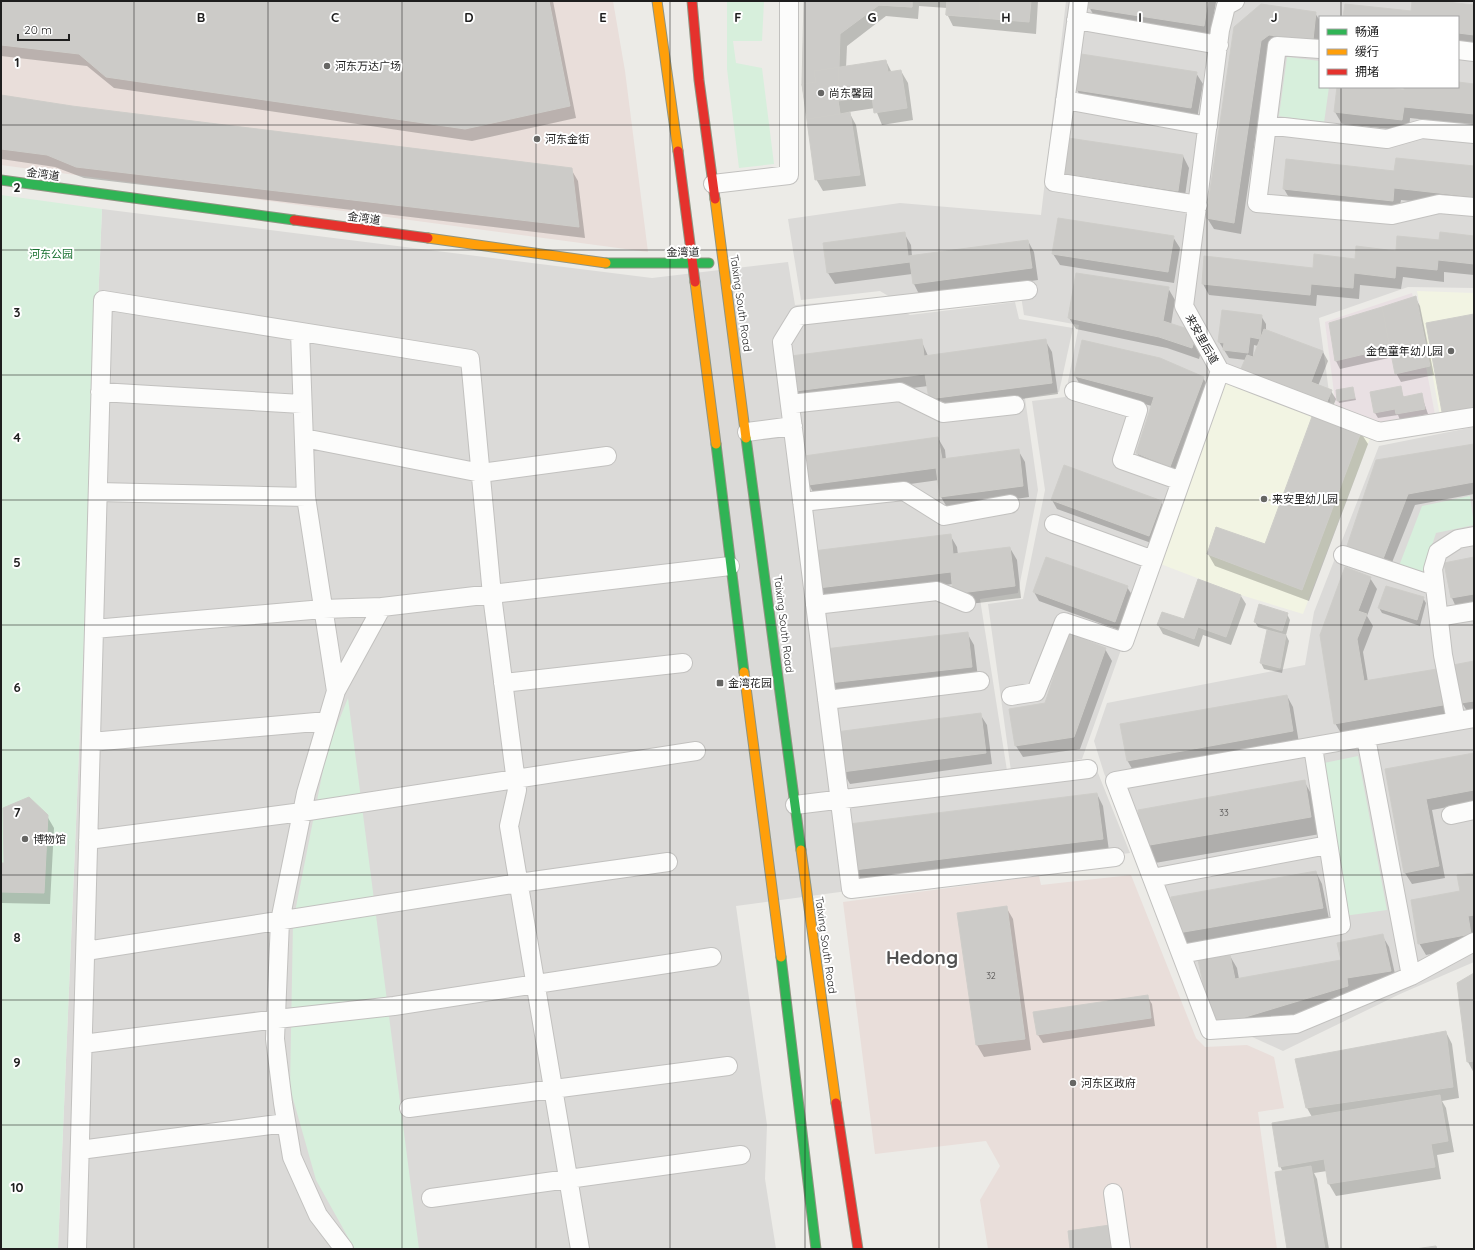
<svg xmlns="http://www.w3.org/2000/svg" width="1475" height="1250" font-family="Quicksand,'Noto Sans SC',sans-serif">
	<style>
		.residential { fill: #dbdad8; fill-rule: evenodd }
		.commercial { fill: #e9deda }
		.industrial { fill: #e9e0e3 }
		.education { fill: #f2f4e3 }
		.park { fill: #d7efdc }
		.shadow { fill: #0003; fill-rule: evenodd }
		.building { fill: #cccbc8; stroke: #cecdc9 }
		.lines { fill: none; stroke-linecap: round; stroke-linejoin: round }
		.street-casing { stroke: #c2c1bf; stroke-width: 20 }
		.fast-casing { stroke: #8f9481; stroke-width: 11 }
		.slow-casing { stroke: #8f9481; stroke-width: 11 }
		.jam-casing { stroke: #8f9481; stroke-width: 11 }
		.street { stroke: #fcfcfb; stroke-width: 18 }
		.fast { stroke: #30b455; stroke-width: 9 }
		.slow { stroke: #ff9f0a; stroke-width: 9 }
		.jam { stroke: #e5322d; stroke-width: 9 }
		.grid { fill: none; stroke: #1e1e1e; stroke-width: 1; stroke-opacity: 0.55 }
		.poi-dot { fill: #666664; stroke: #fff; stroke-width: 1.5 }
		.labels { text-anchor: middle; stroke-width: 4; stroke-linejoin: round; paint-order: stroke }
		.number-label { font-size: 9px; fill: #4a4948 }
		.poi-label { font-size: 11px; fill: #1e1e1e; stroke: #fff; text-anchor: start }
		.street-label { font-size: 11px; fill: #1e1e1e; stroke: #fff }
		.park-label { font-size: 11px; fill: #187030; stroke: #fff }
		.town-label { font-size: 19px; font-weight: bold; fill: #515151; stroke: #fff }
		.grid-label { font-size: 13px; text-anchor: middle; font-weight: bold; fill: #1e1e1e; stroke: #fff; stroke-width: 4; stroke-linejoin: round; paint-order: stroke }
	</style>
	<rect width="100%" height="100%" fill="#ecebe7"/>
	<path class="residential" d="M1066,1H1474V288L1408,287L1319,318L1331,407L1223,364L1082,759L1011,771L988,604L1023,599L1045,490L1032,401L1065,397L1079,325L1024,315L1021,296L910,309L880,291L801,300L788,219L900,203L1041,215ZM1320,17H1458V87H1320Z
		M102,209L652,278L788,262L795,305L878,298L910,315L1015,302L1019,319L1073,328L1059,392L1025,398L1038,490L1018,593L980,599L1008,777L1094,763L1130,853L736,906L767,1125L765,1179L776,1249H58Z
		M1474,427V962L1400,994L1283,1051L1250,1036H1204L1104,773L1094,741L1107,703L1305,665L1314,612L1379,446Z"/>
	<path class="commercial" d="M1,1H613L625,71L648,252L1,165Z
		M1131,875L1196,1038L1205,1047L1247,1045L1274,1057L1284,1108L1258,1112L1277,1249H988L980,1200L1000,1166L986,1141L875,1154L843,902L1039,876L1041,885Z"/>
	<path class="industrial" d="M1412,293L1435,415L1380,427L1336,408L1325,322Z"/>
	<path class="education" d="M1417,291L1474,293V410L1440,416Z
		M1223,379L1371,436L1303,614L1241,595L1158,563Z"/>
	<path class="park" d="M727,1H764L762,41H733L736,63L762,68L774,164L739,168L727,69Z
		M1287,57L1320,61V87H1329L1324,123L1279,116Z
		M1,195L102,209L58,1249H1Z
		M1470,496L1474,525L1436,533L1422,575L1399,566L1422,506Z
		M348,698L419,1249L354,1248L316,1180L290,1088L293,922L327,750Z
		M1358,756L1387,910L1344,916L1319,764Z"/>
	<path class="shadow" d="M1,1H553L576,118L472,141L114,88L87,66L1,56Z
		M805,1H1038L1036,34L953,26L947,14V8L919,6L918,19L886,16L847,46L846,68L886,61L892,73L901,71L908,83L913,120L882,125L875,108L849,112L856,125L866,186L823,191L816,179Z
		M1090,1H1215L1216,2L1210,37L1096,19L1089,7Z
		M1413,1L1474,6V46L1458,44V17H1344L1412,12Z
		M1315,13L1320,21V43L1268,53L1241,234L1214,229L1207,218L1235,28Z
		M1196,73L1203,84L1197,119L1083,101L1077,90Z
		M1458,83L1474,85V125L1410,118L1409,131L1342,124L1335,112L1338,87H1369L1404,91L1405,87H1458Z
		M1,96L72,107L571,169L578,181L585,238L84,178L55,167L1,159Z
		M1183,156L1189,168L1184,203L1070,185L1063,173Z
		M1474,167V207L1401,200L1399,212L1291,201L1284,189L1395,172Z
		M904,233L911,245L912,256L1028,241L1034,252L1038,280L920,296L914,284L912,274L835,284L828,273Z
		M1173,237L1180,248L1174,283L1060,265L1053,254Z
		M1474,237V275L1444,272V282L1403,277L1401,289L1360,285L1359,299L1317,295L1316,306L1209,295L1203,284L1314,269L1440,241Z
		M1168,288L1175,300L1171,325L1203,345L1199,359L1167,348L1076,329L1069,318Z
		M1415,297L1420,306L1434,375L1401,382L1396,373L1393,357L1340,369L1336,361Z
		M1474,315V419L1450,424L1443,412L1427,324Z
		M1261,316L1266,324V331L1323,352L1328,361L1318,386L1331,391L1336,399L1331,412L1246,360L1229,358L1219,342ZM1254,345L1258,346L1254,356H1253Z
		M921,340L928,356L1045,340L1052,352L1058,394L936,411L928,386L804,402L797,391Z
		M1075,376L1203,378L1210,389L1177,478L1144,465L1137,453L1152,406L1082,388Z
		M1400,387L1404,398L1421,394L1428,414L1400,420L1398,415L1378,418L1375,413L1371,393Z
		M1352,388L1356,400L1339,403L1338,400Z
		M1361,433L1368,444L1309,601L1215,566L1208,554L1265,545Z
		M938,438L945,450L946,460L1018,450L1025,462L1029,497L948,509L941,497L939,480L816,497L809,485L805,457Z
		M1474,445V494L1415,505L1389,570L1355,557L1348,546L1377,461Z
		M1052,500L1161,502L1166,510L1154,544L1057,509Z
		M950,535L957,547L958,555L1010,548L1017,560L1021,598L961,605L953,584L825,600L819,588Z
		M1474,558V603L1456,607L1452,598L1445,564Z
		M1370,578L1377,589L1367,616L1373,626L1363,652L1368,682L1436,670L1449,717L1342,735L1335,723L1321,635Z
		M1127,587L1132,595L1119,630L1039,601L1034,592Z
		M1241,596L1246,604L1231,645L1203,635L1199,647L1163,634L1158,625L1162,613L1185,621Z
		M1423,598L1426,603L1420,626L1382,613L1379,608Z
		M1287,614L1290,620L1286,635L1289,641L1282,673L1264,669L1261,663L1268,630L1258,627L1255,622Z
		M967,633L974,645L978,678L837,695L830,683Z
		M1105,649L1112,661L1080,749L1023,757L1016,746L1046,704Z
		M1474,662V713L1469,714L1462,703L1454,666Z
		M1287,696L1293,707L1299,743L1134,772L1127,760Z
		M980,714L987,725L992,764L850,784L843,772Z
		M1474,754V802L1432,810L1445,878L1412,884L1405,873L1386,770Z
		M1304,781L1314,799L1320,834L1155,863L1145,846Z
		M1097,794L1103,806L1109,851L862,881L855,870Z
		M47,816L54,828L50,904L1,903V864H5Z
		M1316,872L1322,884L1329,919L1186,945L1179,933Z
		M1474,874V946L1426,955L1419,943Z
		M1006,907L1013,919L1031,1050L984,1057L977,1045L959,914Z
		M1382,935L1389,947L1397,983L1353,990L1354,997L1236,1033L1230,956L1237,968L1239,979L1342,961Z
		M1474,974V1073L1468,1062Z
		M1147,996L1152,1004L1155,1026L1043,1043L1038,1035Z
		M1446,1032L1452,1044L1459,1098L1442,1101L1446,1108L1454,1152L1437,1155L1441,1179L1336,1196L1329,1184L1327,1171L1314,1173L1317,1179L1329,1249H1288L1283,1172L1280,1166L1312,1117L1307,1108Z"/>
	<path class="building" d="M1,1H549L570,106L465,129L106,77L79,54L1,45Z
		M804,1H912V7L879,5L840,34L838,101L840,114L850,112L860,175L815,180L802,84Z
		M880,1H912V7L879,5Z
		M947,1H980L979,17L946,15Z
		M947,1H1031L1029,22L946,15Z
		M1089,1H1208L1204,26L1088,8Z
		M1412,1H1438L1474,5V35L1458,33V17H1343L1345,4L1411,11Z
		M1261,4L1316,12L1313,40L1269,35L1261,41L1234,223L1206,218L1234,27Z
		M1081,54L1197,72L1191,108L1076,90Z
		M886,60L888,72L901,70L907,108L874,113L872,96L838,101L840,114L808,119L802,84L816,82L814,71Z
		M1458,82L1474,84V114L1404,107L1402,120L1334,112L1337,87H1378L1404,90V87H1458Z
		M1,95L72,106L572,168L579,227L76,167L47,155L1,149Z
		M1068,138L1183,155L1178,191L1062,173Z
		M1396,158L1474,166V197L1394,188L1393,201L1283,189L1286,159L1394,171Z
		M1058,218L1174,236L1168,272L1052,254Z
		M905,232L908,256L1028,240L1032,268L913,284L910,262L827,273L823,243Z
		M1440,232L1474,236V264L1438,260L1437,270L1396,266L1395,278L1354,273L1353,288L1311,284L1310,295L1202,284L1204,256L1313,268L1314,254L1355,259L1356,246L1396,251L1397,236L1439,240Z
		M1076,273L1169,287L1163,321L1197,332L1192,348L1159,337L1068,318Z
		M1416,296L1430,366L1395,374L1382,307Z
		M1382,307L1390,348L1335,361L1329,323Z
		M1222,310L1262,315L1260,339L1250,337L1248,353L1223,350L1224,343L1218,342Z
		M1474,314V407L1442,412L1426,323Z
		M1264,329L1323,351L1311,382L1332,390L1326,404L1240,371L1247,355L1253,357Z
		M922,339L924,356L1046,339L1052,383L929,399L925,374L796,391L791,356Z
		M1082,340L1160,358L1204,377L1170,467L1136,453L1154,397L1074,376Z
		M1401,386L1403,397L1422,393L1425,409L1396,414L1395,409L1374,413L1370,392Z
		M1353,387L1355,398L1337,401L1336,390Z
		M1313,414L1361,432L1302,590L1207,554L1216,527L1265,544Z
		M938,437L942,459L1019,449L1023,486L940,497L936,468L808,485L804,456Z
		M1474,444V482L1408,494L1383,559L1347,546L1376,460Z
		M1064,465L1162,501L1149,536L1051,500Z
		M951,534L953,554L1010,547L1015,586L953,594L951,572L818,588L813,551Z
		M1046,557L1128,586L1115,622L1033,592Z
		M1474,557V594L1451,598L1444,563Z
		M1345,567L1371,577L1358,611L1367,614L1357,639L1364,681L1437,669L1443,705L1334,724L1320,635Z
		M1198,579L1241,595L1226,637L1198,627L1194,639L1157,625L1162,612L1184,619Z
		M1386,586L1424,597L1417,620L1378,608Z
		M1259,604L1288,613L1282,631L1254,622Z
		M1267,630L1286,635L1280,668L1260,663Z
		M968,632L972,667L829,683L825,649Z
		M1068,633L1106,648L1074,737L1015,746L1009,709L1045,703Z
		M1474,661V701L1461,703L1453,665Z
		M1287,695L1293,731L1127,761L1120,724Z
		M981,713L986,753L842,772L836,732Z
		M1474,753V790L1426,799L1439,866L1404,873L1385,769Z
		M1305,780L1311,817L1144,846L1138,810Z
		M1097,793L1103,839L854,870L849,824Z
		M29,797L48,815L44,893L1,892V863H4L3,808Z
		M1316,871L1323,908L1178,933L1171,897Z
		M1474,873V915L1468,916L1471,934L1418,944L1411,900L1460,891L1457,875Z
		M1007,906L1025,1039L976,1045L957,913Z
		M1383,934L1391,971L1347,978L1348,986L1229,1022L1212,1024L1198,960L1230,955L1235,979L1341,960L1337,943Z
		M1474,973V1061L1467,1062L1457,983Z
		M1148,995L1151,1018L1037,1035L1033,1012Z
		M1446,1031L1453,1087L1306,1108L1295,1059Z
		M1440,1095L1448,1141L1431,1144L1435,1167L1328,1184L1324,1159L1279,1167L1272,1123Z
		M1311,1166L1325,1249H1287L1275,1172Z
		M1110,1225L1113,1249H1070L1068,1231Z
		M1436,1246L1437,1249H1415Z"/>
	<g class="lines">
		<defs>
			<path id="street" d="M1079,1L1054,182L1198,205
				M1235,1L1226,6L1220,30L1184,306L1220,371L1379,432L1474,417
				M1076,20L1219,45
				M1320,49L1277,46L1257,203L1392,215L1439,204L1474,207
				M1458,50L1474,52
				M1065,100L1208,126
				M1267,125L1387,139L1422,129L1474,134
				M713,184L789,175V1
				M1028,290L798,316L782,342L851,889L1115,857
				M300,332L306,497L336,691
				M1074,391L1138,410L1122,460L1181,481
				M100,392L302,404
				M790,404L900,392L943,413L1015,405
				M747,432L793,426
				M304,438L481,473L607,456
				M98,492L306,497
				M802,502L904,491L944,516L1010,504
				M1054,524L1153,560
				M1343,555L1435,586
				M815,605L937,591L966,603
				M1439,617L1474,611
				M94,629L323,609L382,607
				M503,683L683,663
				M1011,696L1036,692L1064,622L1124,642L1220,371
				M827,700L980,681
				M1474,718L1115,781L1210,1030L1296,1024L1411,976L1474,942
				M1456,721L1443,655L1433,569L1438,552L1458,539L1474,536
				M1366,738L1411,976
				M91,742L327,721
				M795,805L1088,769
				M1451,815L1474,810
				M88,840L302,812L696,751
				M1152,878L1328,845
				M86,951L519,883L668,862
				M1181,954L1341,925L1313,747
				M83,1044L277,1019L394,1006L712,957
				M409,1108L728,1066
				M80,1150L286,1123
				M1113,1193L1121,1249
				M431,1198L741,1155
				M77,1249L103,300L470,359L492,595L517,790L509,826L580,1249
				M344,1249L318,1215L292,1157L283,1103L275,1039L280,921L306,793L336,691L382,607L730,566"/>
			<path id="fast" d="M1,180L294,220
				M606,263H709
				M746,438L801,850
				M716,444L744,672
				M781,957L816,1249"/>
			<path id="slow" d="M657,1L678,151
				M715,199L746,438
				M428,238L606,263
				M695,282L716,444
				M744,672L781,957
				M801,850L836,1103"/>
			<path id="jam" d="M692,1L699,80L715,199
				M678,151L695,282
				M294,220L428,238
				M836,1103L858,1249"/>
		</defs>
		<use href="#street" class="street-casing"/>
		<use href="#fast" class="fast-casing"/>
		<use href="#slow" class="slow-casing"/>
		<use href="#jam" class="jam-casing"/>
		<use href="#street" class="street"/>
		<use href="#fast" class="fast"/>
		<use href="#slow" class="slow"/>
		<use href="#jam" class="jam"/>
	</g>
	<path class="grid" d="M134,1V1249M268,1V1249M402,1V1249M536,1V1249M670,1V1249M805,1V1249M939,1V1249M1073,1V1249M1207,1V1249M1341,1V17M1341,87V1249M1,125H1474M1,250H1474M1,375H1474M1,500H1474M1,625H1474M1,750H1474M1,875H1474M1,1000H1474M1,1125H1474"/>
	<g class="poi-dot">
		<circle cx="327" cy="66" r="4"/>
		<circle cx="821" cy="93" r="4"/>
		<circle cx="537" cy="139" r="4"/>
		<circle cx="1451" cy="351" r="4"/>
		<circle cx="1264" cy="499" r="4"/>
		<rect x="716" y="679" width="8" height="8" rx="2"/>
		<circle cx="25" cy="839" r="4"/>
		<circle cx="1073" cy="1083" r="4"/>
	</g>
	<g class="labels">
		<g class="number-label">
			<text x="1224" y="816">33</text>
			<text x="991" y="979">32</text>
		</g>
		<g class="poi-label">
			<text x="335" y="70">河东万达广场</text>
			<text x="829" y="97">尚东馨园</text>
			<text x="545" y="143">河东金街</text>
			<text x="1443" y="355" text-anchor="end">金色童年幼儿园</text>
			<text x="1272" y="503">来安里幼儿园</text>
			<text x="728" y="687">金湾花园</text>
			<text x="33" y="843">博物馆</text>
			<text x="1081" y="1087">河东区政府</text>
		</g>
		<g class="street-label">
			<text transform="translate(43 174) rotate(8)" y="4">金湾道</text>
			<text transform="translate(364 218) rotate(8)" y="4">金湾道</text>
			<text transform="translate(683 252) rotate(-1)" y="4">金湾道</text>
			<text transform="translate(741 303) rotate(82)" y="4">Taixing South Road</text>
			<text transform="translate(1202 339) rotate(61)" y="4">来安里后道</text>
			<text transform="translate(784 624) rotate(83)" y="4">Taixing South Road</text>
			<text transform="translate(826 945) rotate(82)" y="4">Taixing South Road</text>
		</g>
		<g class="park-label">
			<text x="51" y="258">河东公园</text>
		</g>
		<g class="town-label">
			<text x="922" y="964">Hedong</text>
		</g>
	</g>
	<g class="grid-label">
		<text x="201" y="22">B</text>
		<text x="335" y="22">C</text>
		<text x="469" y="22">D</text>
		<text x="603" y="22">E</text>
		<text x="738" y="22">F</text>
		<text x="872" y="22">G</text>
		<text x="1006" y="22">H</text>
		<text x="1140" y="22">I</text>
		<text x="1274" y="22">J</text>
		<text x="17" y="67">1</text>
		<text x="17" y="192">2</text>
		<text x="17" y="317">3</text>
		<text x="17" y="442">4</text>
		<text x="17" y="567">5</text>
		<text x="17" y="692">6</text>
		<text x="17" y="817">7</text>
		<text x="17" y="942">8</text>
		<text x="17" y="1067">9</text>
		<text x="17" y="1192">10</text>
	</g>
	<rect width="1475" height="1250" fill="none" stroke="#1e1e1e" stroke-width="4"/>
	<rect x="1319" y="16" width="140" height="72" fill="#ffffff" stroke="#a5a5a5"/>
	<rect x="1327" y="29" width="20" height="6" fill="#30b455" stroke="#a5a5a5"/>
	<text x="1355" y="36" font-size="12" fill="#1e1e1e">畅通</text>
	<rect x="1327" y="49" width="20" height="6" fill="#ff9f0a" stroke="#a5a5a5"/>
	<text x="1355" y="56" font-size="12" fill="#1e1e1e">缓行</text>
	<rect x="1327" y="69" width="20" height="6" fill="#e5322d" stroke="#a5a5a5"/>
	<text x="1355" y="76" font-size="12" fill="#1e1e1e">拥堵</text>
	<path d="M18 34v6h51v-6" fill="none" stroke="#1e1e1e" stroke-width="2"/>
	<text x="24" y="34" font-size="12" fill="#1e1e1e" stroke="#ffffff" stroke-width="3" paint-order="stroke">20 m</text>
</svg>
